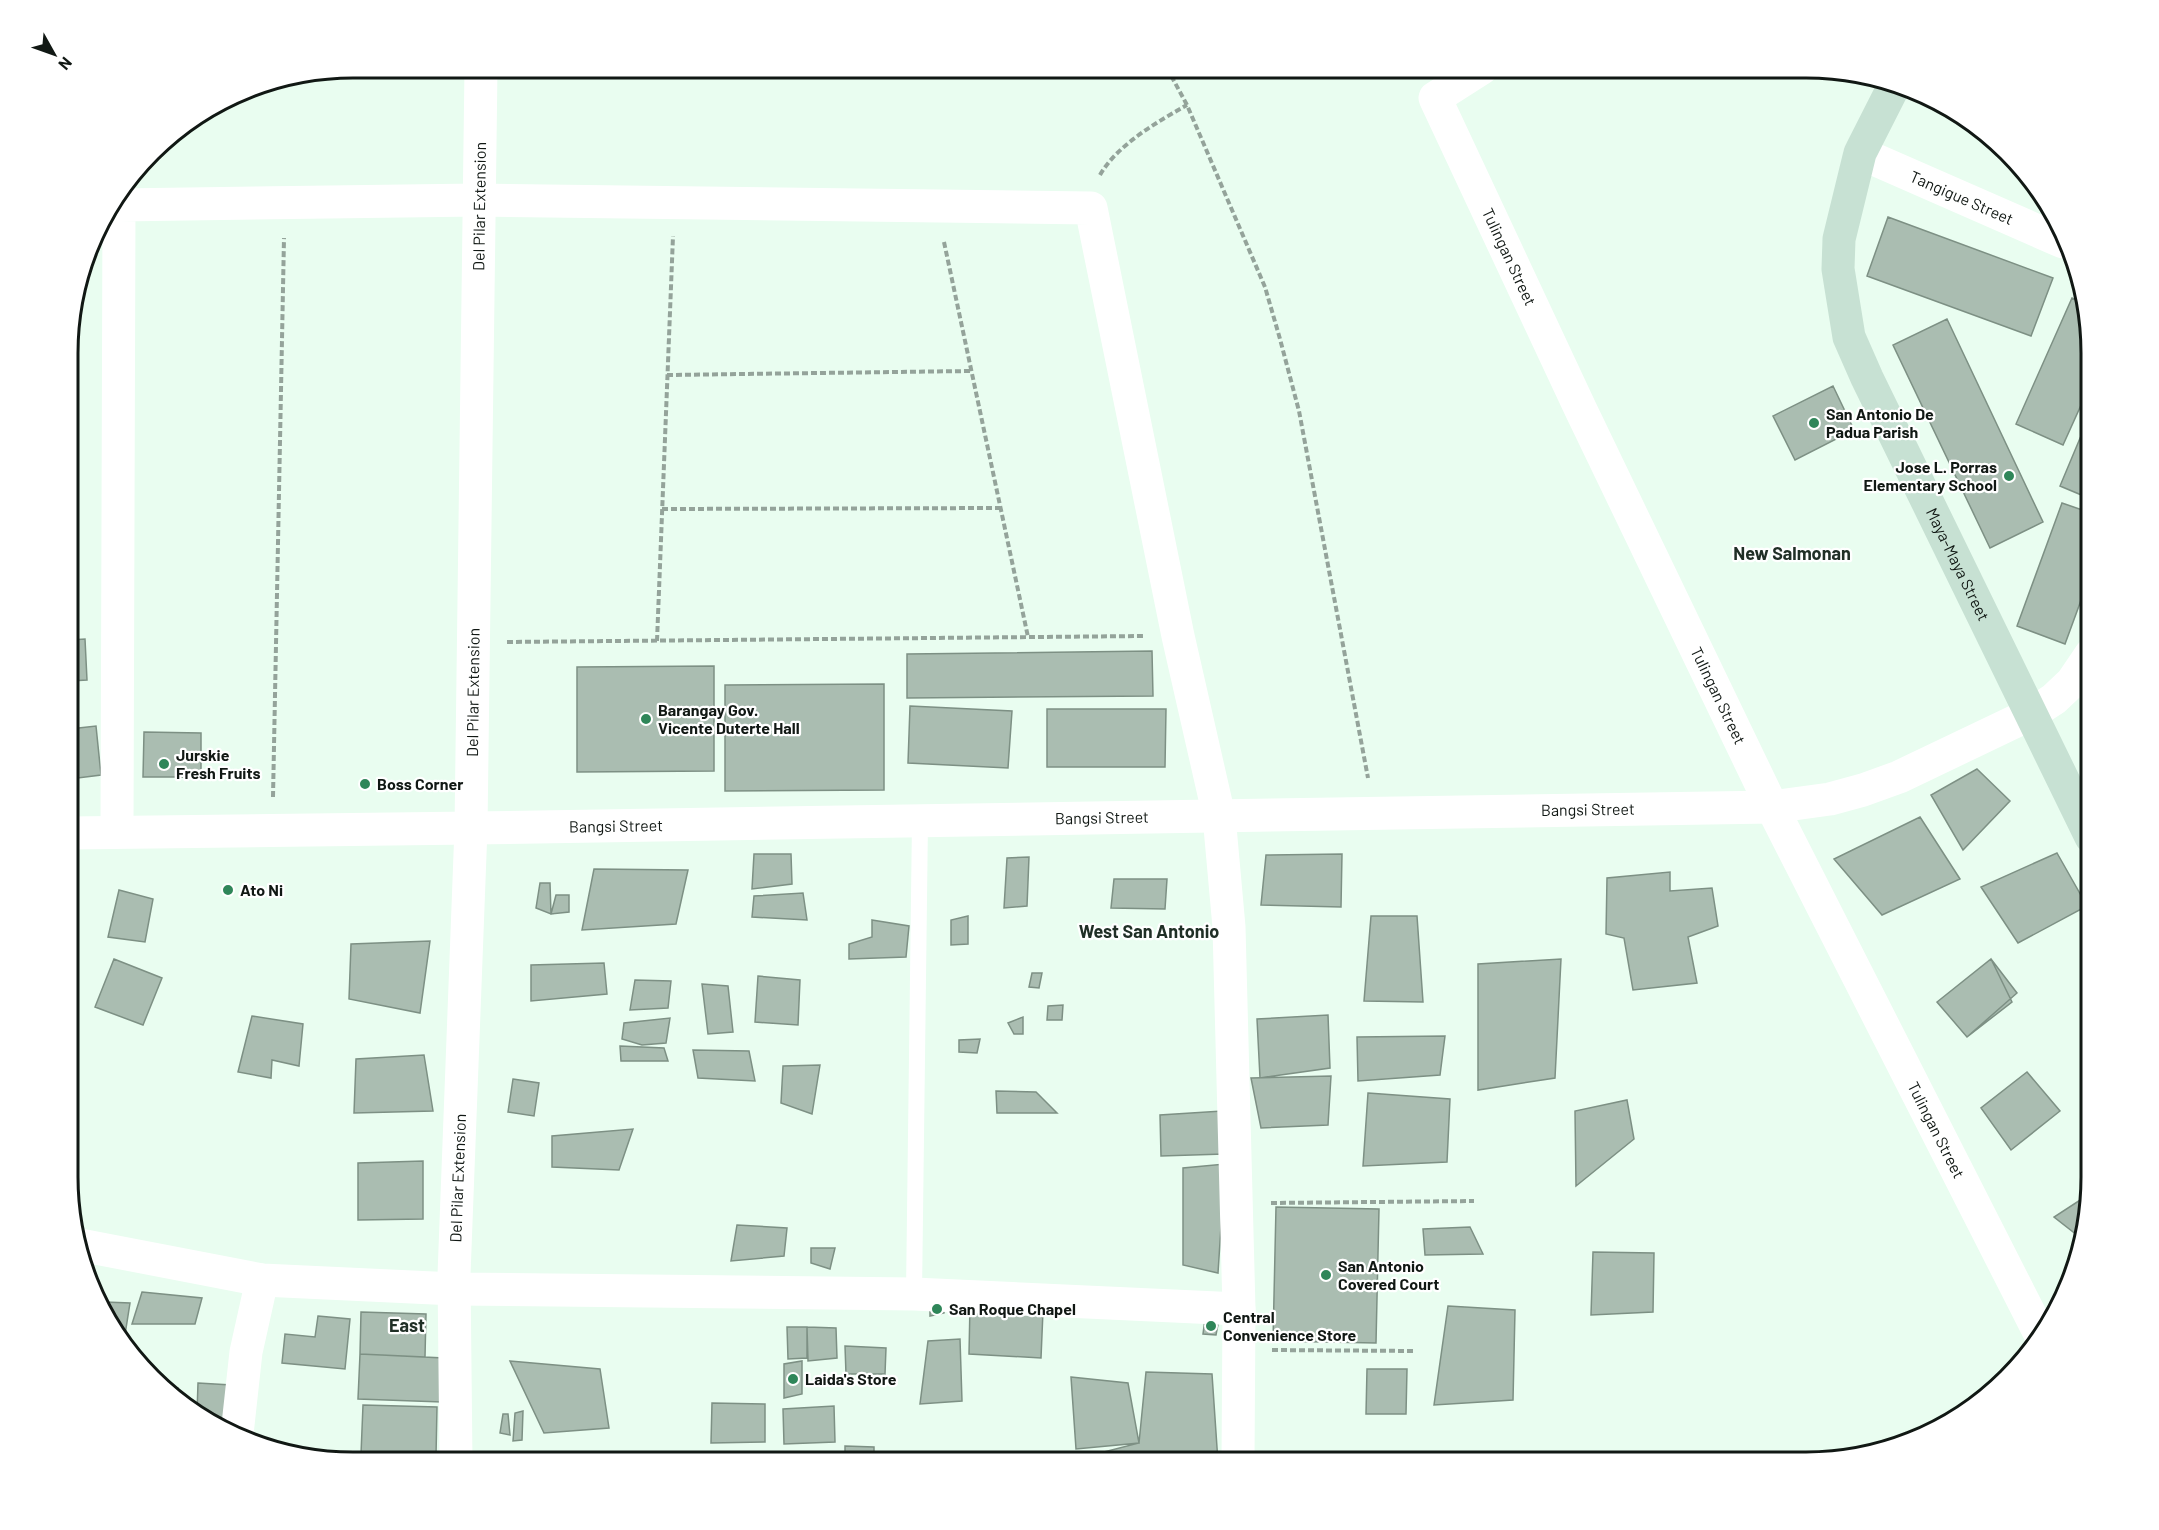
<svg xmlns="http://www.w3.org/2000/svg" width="2159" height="1530" font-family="Barlow,sans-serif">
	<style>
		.building { fill: #aabdb1; stroke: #7d9084; stroke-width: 1.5 }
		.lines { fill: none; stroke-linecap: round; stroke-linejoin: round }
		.path { stroke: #94a39a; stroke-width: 4; stroke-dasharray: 6 3; stroke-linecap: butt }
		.lane { stroke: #fff; stroke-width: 16 }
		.street { stroke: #fff; stroke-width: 33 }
		.secondary { stroke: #c7e1d3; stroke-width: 33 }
		.poi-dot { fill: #2f8659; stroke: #fff; stroke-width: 2 }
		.labels { text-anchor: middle; stroke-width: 4.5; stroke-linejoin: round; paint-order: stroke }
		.street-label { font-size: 16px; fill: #111814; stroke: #fff }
		.poi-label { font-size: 16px; font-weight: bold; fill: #111814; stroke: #fff; text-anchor: start }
		.neighbourhood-label { font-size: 18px; font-weight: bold; fill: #202f26; stroke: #fff }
		.rim { fill: none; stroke: #111814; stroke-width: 3 }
	</style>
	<rect width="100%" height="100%" fill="#e9fdf0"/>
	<path class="building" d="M1888,217L2053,278L2031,336L1867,276Z
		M2072,298L2081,302L2091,334V383L2063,445L2016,424Z
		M1947,319L2043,522L1990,548L1893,345Z
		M1833,386L1854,430L1795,460L1773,416Z
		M2091,412V499L2060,486Z
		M2062,503L2091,513V573L2065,644L2017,626Z
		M85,639L87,680L70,681V640Z
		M1152,651L1153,696L907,698V654Z
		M714,666V771L577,772V667Z
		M884,684V790L725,791V685Z
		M910,706L1012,711L1008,768L908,763Z
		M1047,709H1166L1165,767H1047Z
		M96,726L101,775L70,779V729Z
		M144,732L201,733V777H143Z
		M1977,769L2010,801L1963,850L1931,795Z
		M1920,817L1960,879L1882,915L1834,859Z
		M2057,853L2087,906L2018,943L1981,887Z
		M754,854H791L792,884L752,889Z
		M1342,854L1341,907L1261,905L1266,855Z
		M1029,857L1027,906L1004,908L1007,858Z
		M594,869L688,870L676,924L582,930Z
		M1670,872V891L1712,888L1718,926L1688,937L1697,983L1633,990L1624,938L1606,934L1607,878Z
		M1114,879H1167L1165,909L1111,908Z
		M540,883H550L551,914L536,908Z
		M119,890L153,899L145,942L108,937Z
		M803,893L807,920L752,917L754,896Z
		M556,895H569V912L551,914Z
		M968,916V944L951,945V920Z
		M1371,916H1417L1423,1002L1364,1001Z
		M872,920L909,926L906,957L849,959V944L872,937Z
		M430,941L420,1013L349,999L351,944Z
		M114,959L162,978L143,1025L95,1007Z
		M1561,959L1555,1078L1478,1090V964Z
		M1991,959L2012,1002L1967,1037L1937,1002Z
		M1991,959L2017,993L1967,1037L1937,1002Z
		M604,963L607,994L531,1001V965Z
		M1032,973H1042L1039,988L1029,987Z
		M758,976L800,980L798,1025L755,1022Z
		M635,980L671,981L668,1008L630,1010Z
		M702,984L728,986L733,1032L708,1034Z
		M1063,1005L1062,1020H1047L1048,1006Z
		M1328,1015L1330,1068L1260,1078L1257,1019Z
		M252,1016L303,1024L299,1066L272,1060L271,1078L238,1072Z
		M1023,1017V1034H1014L1008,1023Z
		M670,1018L666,1043L642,1045L622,1039L624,1023Z
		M1445,1036L1440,1075L1358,1081L1357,1037Z
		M980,1039L977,1053L959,1052V1040Z
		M620,1046L664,1048L668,1061H621Z
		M693,1050L749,1051L755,1081L698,1078Z
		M424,1055L433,1111L354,1113L356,1059Z
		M820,1065L812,1114L781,1103L783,1066Z
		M2027,1072L2060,1111L2011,1150L1981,1108Z
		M1331,1076L1328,1125L1261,1128L1251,1078Z
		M513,1079L539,1083L534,1116L508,1112Z
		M996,1091L1036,1092L1057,1113H997Z
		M1368,1093L1450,1099L1447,1162L1363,1166Z
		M1627,1100L1634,1139L1576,1186L1575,1111Z
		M1222,1111L1224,1154L1161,1156L1160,1115Z
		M633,1129L619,1170L552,1167V1136Z
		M423,1161V1219L358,1220V1163Z
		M1225,1164L1218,1273L1183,1265V1168Z
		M2091,1193V1196L2082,1239L2054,1217Z
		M1276,1207L1379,1209L1376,1343L1273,1341Z
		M737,1225L787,1228L784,1256L731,1261Z
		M1470,1227L1483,1254L1425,1255L1423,1229Z
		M811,1248H835L830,1269L811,1263Z
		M1593,1252L1654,1253L1653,1312L1591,1315Z
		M142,1292L202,1298L195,1324H132Z
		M105,1302L130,1303L124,1341L106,1320L103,1312Z
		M944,1303V1313L930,1316V1304Z
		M970,1305L1043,1311L1041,1358L969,1354Z
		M1448,1306L1515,1310L1513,1400L1434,1405Z
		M361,1312L426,1314L425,1357L360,1354Z
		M318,1316L350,1319L345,1369L282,1363L285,1334L315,1337Z
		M1205,1319H1219L1216,1335L1203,1334Z
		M787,1327H807V1358L788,1359Z
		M807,1327L836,1328L837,1358L808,1361Z
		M960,1339L962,1401L920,1404L928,1341Z
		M845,1346L886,1348L885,1374H846Z
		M360,1354L444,1358L442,1402L358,1399Z
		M510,1361L600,1369L609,1428L544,1433Z
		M802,1361V1394L784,1398V1364Z
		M1367,1369H1407L1406,1414H1366Z
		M1146,1372L1212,1374L1218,1462H1065L1139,1443Z
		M1071,1377L1128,1383L1139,1443L1076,1449Z
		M198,1383L231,1385L229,1430L197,1413Z
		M163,1385L178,1388L177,1401Z
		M712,1403L765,1404V1442L711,1443Z
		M363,1405L437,1407L436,1456L361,1454Z
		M834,1406L835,1442L784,1444L783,1409Z
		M523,1411L522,1440L513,1441L515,1413Z
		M503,1414H508L510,1435L500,1433Z
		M845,1446L874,1447V1462H845Z
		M276,1449L335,1462L276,1450Z
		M837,1455V1462H805V1456Z
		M365,1459L393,1462H365Z"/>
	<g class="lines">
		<path class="path" d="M1167,68L1187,105L1265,287L1280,339L1299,411L1368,778
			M1100,175C1117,145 1157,122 1187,105
			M944,242L1028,637
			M667,375L971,371
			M662,509L1000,508
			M657,641L673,236
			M507,642L1144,636
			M273,797L284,238
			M1271,1203L1474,1201
			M1272,1350L1413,1351"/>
		<path class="lane" d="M914,1294L920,820"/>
		<g class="street">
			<path id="s1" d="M1482,68L1435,98L1580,408L1772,807L2041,1336"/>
			<path id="s2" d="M1860,153L2063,242"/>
			<path d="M117,832L119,205L478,200L1091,208L1178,636L1219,816L1229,927L1239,1309L1238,1462"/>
			<path id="s3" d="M70,833C204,831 338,830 472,828C906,822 1339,812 1772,807L1830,799L1863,790L1899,777L2031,714L2054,699L2072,682L2091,654"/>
			<path d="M80,1245L262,1280L455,1289L914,1294L1239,1309"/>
			<path d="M237,1434L246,1352L262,1280"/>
			<path id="s4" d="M456,1462L454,1275L471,828L481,68"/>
		</g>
		<path class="secondary" id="s5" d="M1896,82L1860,153L1839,239L1838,269L1849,337L1867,378L2091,837"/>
	</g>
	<g class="poi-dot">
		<circle cx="1814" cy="423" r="6"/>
		<circle cx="2009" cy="476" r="6"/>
		<circle cx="646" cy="719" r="6"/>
		<circle cx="164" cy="764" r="6"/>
		<circle cx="365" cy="784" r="6"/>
		<circle cx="228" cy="890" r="6"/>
		<circle cx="1326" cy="1275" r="6"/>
		<circle cx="937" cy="1309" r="6"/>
		<circle cx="1211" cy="1326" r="6"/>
		<circle cx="793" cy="1379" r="6"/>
	</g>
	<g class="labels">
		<g class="street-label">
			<text dy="6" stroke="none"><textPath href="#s2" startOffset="111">Tangigue Street</textPath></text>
			<text dy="6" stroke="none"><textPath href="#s4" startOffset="1256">Del Pilar Extension</textPath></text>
			<text dy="6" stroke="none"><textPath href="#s1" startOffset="231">Tulingan Street</textPath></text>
			<text dy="6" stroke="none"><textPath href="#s5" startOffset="519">Maya-Maya Street</textPath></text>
			<text dy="6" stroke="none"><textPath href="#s4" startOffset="770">Del Pilar Extension</textPath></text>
			<text dy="6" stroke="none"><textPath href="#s1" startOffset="717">Tulingan Street</textPath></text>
			<text dy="6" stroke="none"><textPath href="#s3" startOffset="1518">Bangsi Street</textPath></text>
			<text dy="6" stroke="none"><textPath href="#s3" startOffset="1032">Bangsi Street</textPath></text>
			<text dy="6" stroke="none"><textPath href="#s3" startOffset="546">Bangsi Street</textPath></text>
			<text dy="6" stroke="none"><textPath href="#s1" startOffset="1203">Tulingan Street</textPath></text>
			<text dy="6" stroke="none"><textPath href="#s4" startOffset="284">Del Pilar Extension</textPath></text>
		</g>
		<g class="poi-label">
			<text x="1826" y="420">San Antonio De<tspan x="1826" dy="18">Padua Parish</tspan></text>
			<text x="1997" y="473" text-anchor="end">Jose L. Porras<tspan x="1997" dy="18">Elementary School</tspan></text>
			<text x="658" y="716">Barangay Gov.<tspan x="658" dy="18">Vicente Duterte Hall</tspan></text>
			<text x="176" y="761">Jurskie<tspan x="176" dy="18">Fresh Fruits</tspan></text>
			<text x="377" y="790">Boss Corner</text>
			<text x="240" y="896">Ato Ni</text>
			<text x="1338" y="1272">San Antonio<tspan x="1338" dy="18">Covered Court</tspan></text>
			<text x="949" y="1315">San Roque Chapel</text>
			<text x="1223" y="1323">Central<tspan x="1223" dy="18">Convenience Store</tspan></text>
			<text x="805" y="1385">Laida's Store</text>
		</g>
		<g class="neighbourhood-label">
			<text x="1792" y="560">New Salmonan</text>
			<text x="1149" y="938">West San Antonio</text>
			<text x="407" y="1332">East</text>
		</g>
	</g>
	<path d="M0 0H2159V1530H0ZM353 78H1806A275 275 0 0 1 2081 353V1177A275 275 0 0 1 1806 1452H353A275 275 0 0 1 78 1177V353A275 275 0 0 1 353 78Z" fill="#fff" fill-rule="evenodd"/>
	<path class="rim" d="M353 78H1806A275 275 0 0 1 2081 353V1177A275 275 0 0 1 1806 1452H353A275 275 0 0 1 78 1177V353A275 275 0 0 1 353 78Z"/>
	<g transform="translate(54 54) rotate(130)" stroke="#ffffff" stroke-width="4.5" paint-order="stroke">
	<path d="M0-4.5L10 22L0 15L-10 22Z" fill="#111814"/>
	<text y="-9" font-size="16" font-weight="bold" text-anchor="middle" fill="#111814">N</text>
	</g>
</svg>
